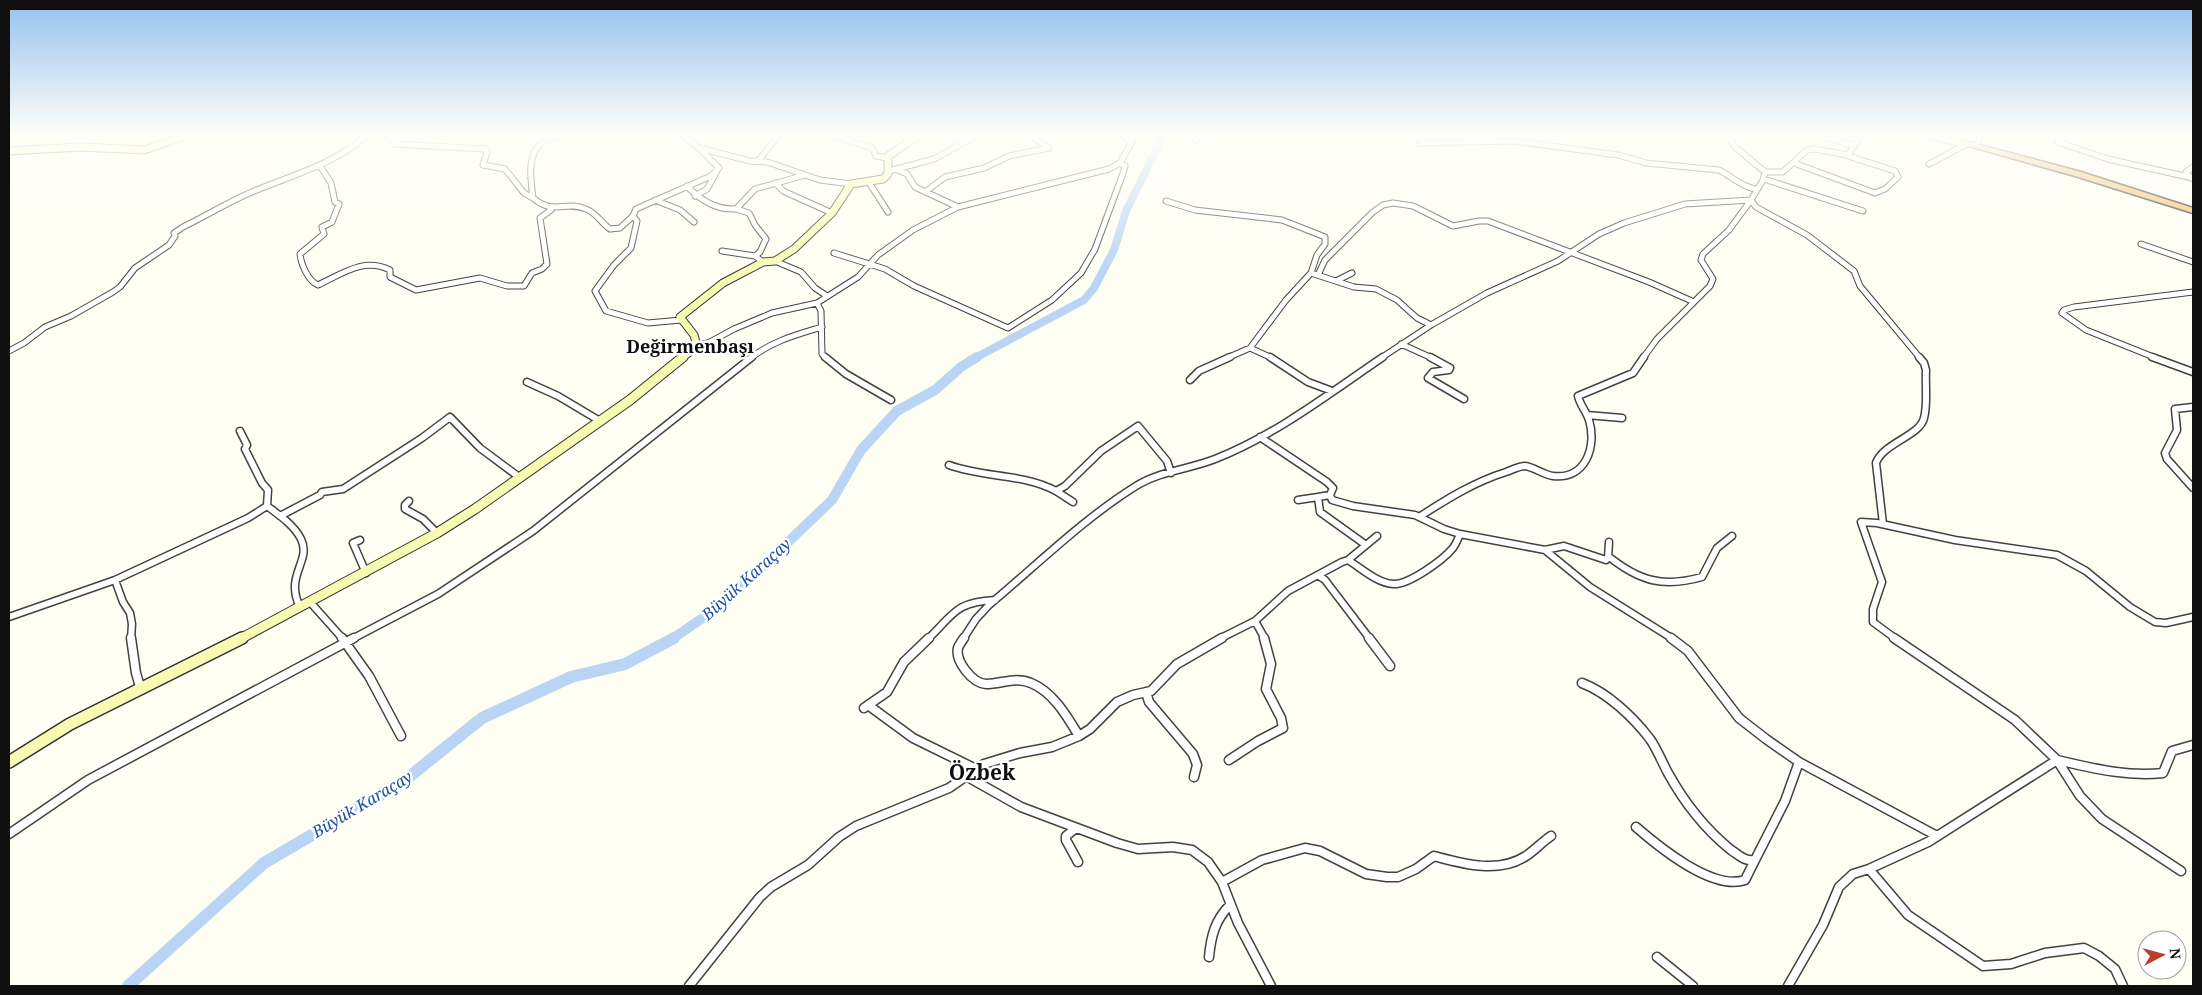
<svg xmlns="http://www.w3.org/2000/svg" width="2202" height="995" font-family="'Noto Serif',serif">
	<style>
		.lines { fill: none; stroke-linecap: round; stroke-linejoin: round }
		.river-far2 { stroke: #b9d4f4; stroke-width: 8 }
		.river-far1 { stroke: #b9d4f4; stroke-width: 10 }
		.river { stroke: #b9d4f4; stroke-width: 12 }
		.street-far2-casing { stroke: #424242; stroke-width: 7 }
		.street-far1-casing { stroke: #424242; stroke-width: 9 }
		.street-casing { stroke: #424242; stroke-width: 11 }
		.secondary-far2-casing { stroke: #313131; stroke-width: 9 }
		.secondary-far1-casing { stroke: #313131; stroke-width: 11 }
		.secondary-casing { stroke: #313131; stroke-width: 14 }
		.highway-casing { stroke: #202020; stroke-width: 3 }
		.street-far2 { stroke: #fff; stroke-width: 5 }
		.street-far1 { stroke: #fff; stroke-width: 6 }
		.street { stroke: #fff; stroke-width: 8 }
		.secondary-far2 { stroke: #f7fbb1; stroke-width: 7 }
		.secondary-far1 { stroke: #f7fbb1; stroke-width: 9 }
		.secondary { stroke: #f7fbb1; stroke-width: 11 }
		.highway { fill: #eeb961; fill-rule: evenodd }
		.labels { text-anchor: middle; stroke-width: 5; stroke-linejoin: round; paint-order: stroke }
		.water-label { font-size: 16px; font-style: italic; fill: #1d509d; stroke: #fff }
		.quarter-label { font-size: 18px; font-weight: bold; fill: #0f0f0f; stroke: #fff }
		.near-quarter-label { font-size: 21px; font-weight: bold; fill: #0f0f0f; stroke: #fff }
	</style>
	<rect width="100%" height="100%" fill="#fefef2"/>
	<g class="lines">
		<path class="river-far2" d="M975,358L1084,300L1094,288L1114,250L1126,211L1163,136"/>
		<path class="river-far1" d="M672,639L723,604L832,500L861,450L897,411L935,390L961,367L977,357"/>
		<path class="river" d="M128,986L264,863L404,781L482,718L571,677L625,664L674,638"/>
		<defs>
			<path id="street-far2" d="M388,136L395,144L485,149L487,152L483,165L505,169L524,193L533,198
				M557,136C552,138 546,140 542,143C526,155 531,181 533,198C555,216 564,200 586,209C597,213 601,223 610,229L620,228L633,216
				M683,136L699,148
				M834,136L872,148L876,156L887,158
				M1031,136L1049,148
				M1123,136L1132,141
				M1822,136L1855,146
				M2063,136L2058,142L2108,159L2193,178
				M1196,140L1200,136
				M1978,142L1980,136
				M1420,143L1514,141L1618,155L1646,163L1719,170C1731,176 1742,187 1755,189
				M758,161L778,136
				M1794,163L1875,193L1885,189L1898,177L1895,171L1845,155
				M1929,164L1965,145L1931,136
				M320,166L331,183L335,202L339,204L332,222L322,227L324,234L300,254C301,264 308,281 318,285C342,274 363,257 390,270V277L416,290L480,278L507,286H524L532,273L542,269L547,264L540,218L551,210
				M898,170L907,174L915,187L958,207
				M889,171L934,159L976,136
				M1765,172H1783L1807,150L1814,149L1848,155L1860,136
				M2191,178L2186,172L2193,167
				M1764,179L1863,211
				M868,181L888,212
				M776,183L783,191L832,213
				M687,186C700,200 716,210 736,209
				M925,192L945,177L984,168L1009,156L1049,148
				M695,196L707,189L716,173
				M655,200L680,210L694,222
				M1166,201L1195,210L1282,220L1325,237V244L1317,255L1311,273L1354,287L1376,289L1397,300L1417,318L1431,325
				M2141,244L2193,262
				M722,251L755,256
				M834,253L885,269L914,286L1008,328L1052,300L1081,273L1095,249L1122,176L1125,166L1120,163
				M775,261L801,272L815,288L827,296
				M763,262L755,256L760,252L766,239L755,225L749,213L736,209L755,189L805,175
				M1318,275L1325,260L1373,212L1383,205L1393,203L1413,206L1453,226L1479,221H1488L1649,282L1694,302L1657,339L1643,358
				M1336,281L1352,273
				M1694,302L1710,286L1713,279L1701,260L1703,254L1729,230L1751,200L1756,207L1807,235L1854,271L1860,286L1920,358
				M817,303L821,311L822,354L826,358
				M681,320L648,323L606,311L595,291L614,265L631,248L637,221L633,216L636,209L711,176L719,168L699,148L750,161L767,162L820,180L851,184
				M1401,344L1432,358
				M697,346L710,342L734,329L772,313L817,303L858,277L878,255L913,230L958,207L1109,169L1120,163L1135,136
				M1250,348L1272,358
				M9,351L24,343L45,327L71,316L113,292L120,287L135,268L169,245L175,236L174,233L183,227C206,216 228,202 252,192C292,175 333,165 366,136
				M751,358C772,341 796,335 822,327
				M1227,358L1250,348L1286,300L1311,273
				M1381,358L1431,325L1487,293L1558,261L1599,234L1624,223L1685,204L1751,200L1763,180L1765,172L1735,147L1728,136
				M2156,358L2086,330L2062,313L2064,310L2074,307L2193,292"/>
			<path id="street-far1" d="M825,357L846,374L891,400
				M1270,357L1308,382L1332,391
				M1430,357L1450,368L1449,370L1433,372L1428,378L1464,399
				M2152,357L2193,372
				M1190,380L1199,371L1230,357
				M527,382L558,396L600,421
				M2193,407L2175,409L2177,430L2165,453L2167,459L2193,488
				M1587,415L1622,418
				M240,431L247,445L245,449L262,483L268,490L267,506C279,515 294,525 301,539C312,561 284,575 300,607
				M1260,437L1327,482L1333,488L1330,495L1332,500L1353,506L1415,515L1444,529L1460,534L1545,550L1564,546L1606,560L1608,558L1609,542
				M949,465C984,478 1022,473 1056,491L1065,486L1101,451L1138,426L1167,461L1171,473
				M1056,491L1073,502
				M1330,495L1318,497L1320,512L1366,545
				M1298,500L1318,497
				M409,501L405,505V509L423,519L437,533
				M280,516L320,495L322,492L343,489L422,438L450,417L480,448L519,477
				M1419,517C1447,499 1474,482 1506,472C1512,470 1519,466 1525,466C1534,467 1544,475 1553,476C1586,480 1597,446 1589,420C1586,411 1580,405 1578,396L1633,373L1644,357
				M1883,524L1876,463C1883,443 1920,436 1924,418C1928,403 1925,385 1926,370L1924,363L1919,357
				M360,540L353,543L366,573
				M1545,550L1590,587L1673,639
				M1608,556C1639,581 1663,588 1702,577L1717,548L1732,536
				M1348,560L1377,536
				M1319,576L1325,580L1370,639
				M115,580L123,602L130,613L132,624L131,639
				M310,602L343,639
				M9,617L115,580L248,518L267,506
				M1255,621L1265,639
				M352,639L438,594L533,531L752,357
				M928,639C954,614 955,602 995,600
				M963,639L976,619L989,605C1037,565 1083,519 1136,486C1160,471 1190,469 1215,459C1276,435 1330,393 1383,357
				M1219,639L1255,621L1288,591L1342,562L1348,560C1361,568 1377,583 1393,584C1409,585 1443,560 1453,548C1456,544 1458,539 1460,534
				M1896,639L1873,622V609L1882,582L1861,522L1877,523L1955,540L2057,555L2086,571L2130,607L2155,622L2166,623L2193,617"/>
			<path id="street" d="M131,638L136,673L141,690
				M342,638L369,676L401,736
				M964,638C962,641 959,645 958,648C955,661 972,683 986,684C1002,684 1015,676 1031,683C1053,692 1067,716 1079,736
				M1369,638L1390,666
				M1671,638L1688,651L1739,718L1766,739L1799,762L1937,836
				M1582,683C1608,693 1633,717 1650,739C1657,749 1662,762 1668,773C1684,802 1705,829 1731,850C1739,855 1745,862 1755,860L1785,801L1799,762
				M1146,692L1149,702L1193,754L1197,765L1194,777
				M868,705L913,738L976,769
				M864,708L887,692L904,662L929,638
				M1229,760L1258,741L1283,728L1281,718L1266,689L1271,664L1264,638
				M966,776L1021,807L1117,843L1138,849L1173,847L1192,850L1208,862L1222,882L1238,923L1271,986
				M1636,827C1659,847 1713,891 1745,880L1755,860
				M1076,828L1066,836V840L1078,862
				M9,834L88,780L354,638
				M1869,869L1908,915L1983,966L2011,964L2045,953L2084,948L2099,956L2115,969L2123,986
				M2181,871L2102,819L2080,796L2057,760C2092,768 2126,777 2163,773L2172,751L2193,745
				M1222,882L1262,860L1305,848L1320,851L1366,874L1387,877H1398L1416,869L1434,856C1464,864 1498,874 1526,856C1535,850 1542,842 1551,836
				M1209,957C1211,936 1215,920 1230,905
				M1657,957L1693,986
				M689,986L760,897L771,887L808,865L839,837L856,826L949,788L984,764L1020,753L1052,747L1079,736L1090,729L1117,702L1133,695L1151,691L1177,664L1222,638
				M1788,986L1823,925L1839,887L1853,874L1869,869L1928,842L2057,760L2015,720L1894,638"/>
			<path id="secondary-far2" d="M9,151L80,147L144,150L185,136
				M682,358L697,346L694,335L680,317L723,283L763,262L775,261L794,249L832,213L851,184L883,179L888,174V156L918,136"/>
			<path id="secondary-far1" d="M240,639L437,533L475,509L630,400L683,357"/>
			<path id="secondary" d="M9,762L70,724L242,638"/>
			<path id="highway" d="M1933,136H1947L2081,172L2193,208V213L2075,176Z"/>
		</defs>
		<use href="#street-far2" class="street-far2-casing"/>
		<use href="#street-far1" class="street-far1-casing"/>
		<use href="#street" class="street-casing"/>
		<use href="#secondary-far2" class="secondary-far2-casing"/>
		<use href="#secondary-far1" class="secondary-far1-casing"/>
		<use href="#secondary" class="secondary-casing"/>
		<use href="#highway" class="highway-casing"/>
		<use href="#street-far2" class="street-far2"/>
		<use href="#street-far1" class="street-far1"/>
		<use href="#street" class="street"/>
		<use href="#secondary-far2" class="secondary-far2"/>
		<use href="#secondary-far1" class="secondary-far1"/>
		<use href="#secondary" class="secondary"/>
		<use href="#highway" class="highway"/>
	</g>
	<linearGradient id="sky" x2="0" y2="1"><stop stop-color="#95c1ed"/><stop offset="0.49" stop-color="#fffff9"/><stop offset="1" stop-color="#fffff9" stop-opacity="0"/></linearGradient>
	<rect width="2202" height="276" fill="url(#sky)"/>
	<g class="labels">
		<g class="water-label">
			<text transform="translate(746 579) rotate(-42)" y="6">Büyük Karaçay</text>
			<text transform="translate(362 804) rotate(-31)" y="6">Büyük Karaçay</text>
		</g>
		<g class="quarter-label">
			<text x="690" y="353">Değirmenbaşı</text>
		</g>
		<g class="near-quarter-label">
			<text x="982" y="780">Özbek</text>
		</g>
	</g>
	<rect width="2202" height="995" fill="none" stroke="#0f0f0f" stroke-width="20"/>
	<g transform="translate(2162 955) rotate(84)"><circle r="24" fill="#ffffff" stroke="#9f9f9f"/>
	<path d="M0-4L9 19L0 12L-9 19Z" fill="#ba3d2d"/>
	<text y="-8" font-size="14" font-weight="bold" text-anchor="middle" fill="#0f0f0f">N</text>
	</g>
</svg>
